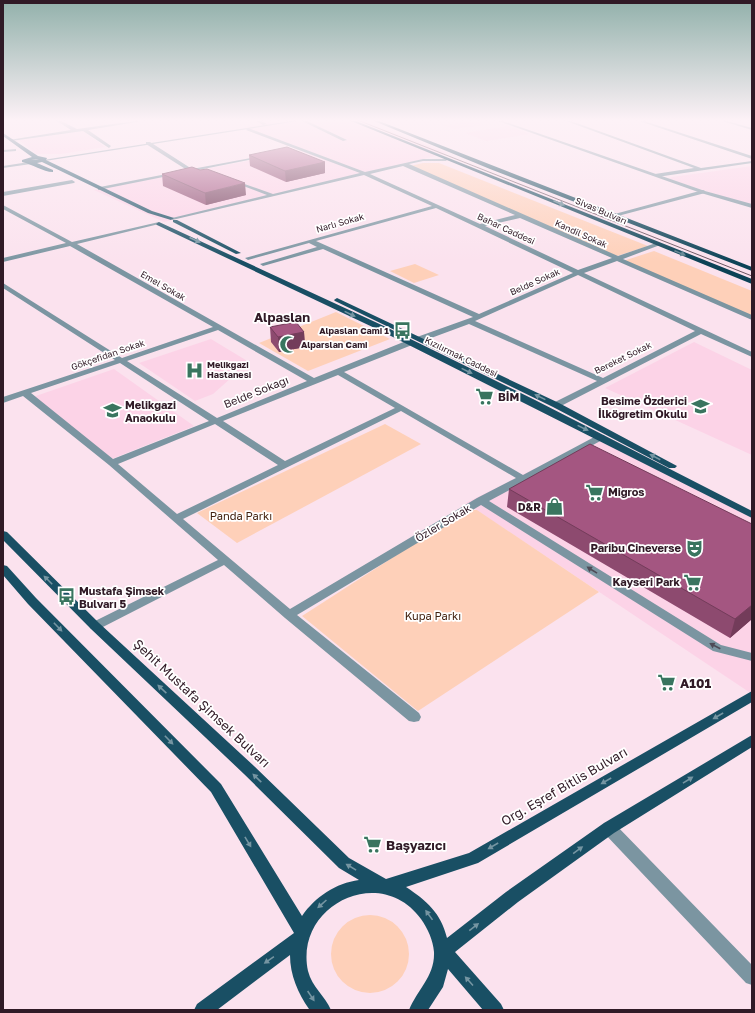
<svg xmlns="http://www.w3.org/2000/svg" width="755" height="1013" font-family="'Golos Text',sans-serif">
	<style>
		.built { fill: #fcd3e7 }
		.green { fill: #fed0b9 }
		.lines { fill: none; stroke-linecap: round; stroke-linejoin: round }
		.minor { fill: #7b95a1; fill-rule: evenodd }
		.tertiary { fill: #7b95a1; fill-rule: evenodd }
		.primary { fill: #194f64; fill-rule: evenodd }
		.trunk { fill: #0c4256; fill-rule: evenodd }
		.tram { stroke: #6a535f; stroke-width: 1 }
		.wall { fill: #8d4a6f }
		.shaded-wall { fill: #733c5a }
		.building { fill: #a45681; stroke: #733c5a }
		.oneway { fill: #618491 }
		.oneway2 { fill: #7595a2 }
		.oneway3 { fill: #4e4b57 }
		.labels { text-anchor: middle; stroke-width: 3.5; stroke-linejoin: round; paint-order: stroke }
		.far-street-label { font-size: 9px; fill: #301a26; stroke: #fff }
		.far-poi-label { font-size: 9px; font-weight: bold; fill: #301a26; stroke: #fff; text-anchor: start }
		.street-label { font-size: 11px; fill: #301a26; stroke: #fff }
		.poi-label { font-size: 11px; font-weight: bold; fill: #301a26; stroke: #fff; text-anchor: start }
		.park-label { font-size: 11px; fill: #432210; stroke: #fff }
		.far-district-label { font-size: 13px; font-weight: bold; fill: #301a26; stroke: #fff }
		.near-poi-label { font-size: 13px; font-weight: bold; fill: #301a26; stroke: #fff; text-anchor: start }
		.near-street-label { font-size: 13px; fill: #301a26; stroke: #fff }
	</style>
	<rect width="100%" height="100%" fill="#fbe2ee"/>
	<path class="built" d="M282,121H363L448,153L164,222L94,190L301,151L243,127Z
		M472,121L486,125L454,129L443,125Z
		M508,126L530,134L486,141L465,133Z
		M83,131L105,147L61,154H36L19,140Z
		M752,166V206L669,179L672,177Z
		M211,339L249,362L213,394L195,401L139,363Z
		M694,342L752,370V455L605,388Z
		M114,369L194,426L109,460L33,397Z
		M596,438L752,512V694L466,503Z"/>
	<path class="green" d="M423,163H439L648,246L617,256L410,166Z
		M654,251L752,291V316L623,261Z
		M415,264L439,275L414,283L390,271Z
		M336,312L390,339L308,371L259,343Z
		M385,424L421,444L237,543L197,513Z
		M472,510H477L599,592L418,711L302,616L423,538Z
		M331 954a39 39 0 1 1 78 0a39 39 0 1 1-78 0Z"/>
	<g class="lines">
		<path class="minor" d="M57,121H61L77,129L135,121H143L88,130L111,146L109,148L83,131L11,141L9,140L71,130Z
			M256,121H261L267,124L263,125Z
			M302,121H307L347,140L343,141Z
			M566,121H571L701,168L752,161V163L657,177L655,174L694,168Z
			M639,121H644L752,156V159Z
			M722,121H727L752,128V130Z
			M248,128L365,172L423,159H448L446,161H423L409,164L618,256L656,243H660V245L623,259L752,315V320L617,261L584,273L752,352V357L701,334L559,407H553V403L597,381L469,324L423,341H417V337L473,317L323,249L263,266L260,264L317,247L309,243L248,260L245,258L432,206L364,175L172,220V218L267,195L230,181V179L273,194L360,173L246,130ZM403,166L515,215L480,224L370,174ZM436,208L573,273L479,314L316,241ZM520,218L612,258L578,270L485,226ZM578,275L695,331L603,378L475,321Z
			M146,142H150L192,169L261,156L263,157L98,190V188L100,187L187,170L146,144Z
			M16,149V151L3,152V150Z
			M72,180L75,182L74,183L3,196V192Z
			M703,190L705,191V193L614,217L611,215Z
			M3,205L72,242L159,222V224L77,244L314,378L406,341H412V345L344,372L523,475L598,435H604L605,437L604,439L489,501L721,645L752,653V661L713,651L481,505L297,615L419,713L421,717L419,721L414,722L409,721L285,618L224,565L99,629H91L89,626L91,623L218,560L109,465L23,396L3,403V397L115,360L3,288V283L122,358L213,327L70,246L3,262V258L66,243L3,209ZM218,330L307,381L217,418L127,361ZM120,363L209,421L113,459L31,393ZM338,375L395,408L285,461L223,421ZM401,411L516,478L477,498L290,609L183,519ZM215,424L278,465L177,514L118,464Z
			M609,822L614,823L752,965V985L746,983L604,833L602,828L604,823Z"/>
		<path class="tertiary" d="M291,121H298L45,161L43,160Z
			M498,121H503L705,191L752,204V208L701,193Z
			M29,162L31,164L3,168V166Z"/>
		<path class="primary" d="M3,133L38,156L47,158L46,160L152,211L174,218L171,220L148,213L42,162L37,163L53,170V172C43,172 32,164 22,162V160L32,157L3,136ZM36,159H39L31,160Z
			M173,220H177L241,253L236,254L173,222Z
			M159,222L386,327L535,400L752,511V518L381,331L157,225L156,224Z
			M337,298L559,403L677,466L675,468H669L553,407L335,301L334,300Z
			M3,531L7,532L99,623L254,766L349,858L386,879L469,853L752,691V702L478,863L406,887C427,901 441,913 447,938L506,892L604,823L752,735V747L614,833L518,902L455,952L501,1004L504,1010H483L448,969L443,987L428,1010H409C417,990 435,976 434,952C433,940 428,929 421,919C381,863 294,905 308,971C312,987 325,996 331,1010H311L309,1009C298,993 290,975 290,955L217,1010H194L197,1004L294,933L211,792L28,604L3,575V565L7,566L36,598L221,784L302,916C315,897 336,883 359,880L339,868L244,774L91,629L3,540Z"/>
		<path class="trunk" d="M351,121H356L752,279V284Z
			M374,121H379L752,267V271L490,169Z"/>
		<path class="tram" d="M360,121L752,276"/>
	</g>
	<path class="wall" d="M249,155L325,162V173L286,182L250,166Z
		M162,174L246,195L206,205L163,186Z
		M270,327L304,332L305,347L279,352L271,342Z
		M509,489L752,524V619L730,638L507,507Z"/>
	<path class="shaded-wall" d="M325,162V173L286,182L285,171Z
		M245,183L246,195L206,205L205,193Z
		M304,332L305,347L279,352L278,337Z
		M752,605V619L730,638L735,619Z"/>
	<path class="building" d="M287,147L325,162L285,171L249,155Z
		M192,167L200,170L207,169L245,183L205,193L162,174Z
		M296,322L304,332L278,337L270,327Z
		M590,444L752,524V605L735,619L509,489Z"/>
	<defs><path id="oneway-solid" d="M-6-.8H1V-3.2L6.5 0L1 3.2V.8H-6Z"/></defs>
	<g class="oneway">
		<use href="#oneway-solid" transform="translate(559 203) rotate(23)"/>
		<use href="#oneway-solid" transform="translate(680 253) rotate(22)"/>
	</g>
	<g class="oneway2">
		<use href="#oneway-solid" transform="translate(195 240) rotate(24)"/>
		<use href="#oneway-solid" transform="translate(350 314) rotate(26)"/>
		<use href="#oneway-solid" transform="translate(467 371) rotate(26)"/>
		<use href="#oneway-solid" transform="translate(540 397) rotate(-154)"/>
		<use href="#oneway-solid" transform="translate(583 428) rotate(26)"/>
		<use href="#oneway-solid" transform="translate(655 457) rotate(-152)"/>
		<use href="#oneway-solid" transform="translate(48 580) rotate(-135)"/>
		<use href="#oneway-solid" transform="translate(58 627) rotate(46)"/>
		<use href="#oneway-solid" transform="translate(162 689) rotate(-137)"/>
		<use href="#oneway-solid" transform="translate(718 716) rotate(150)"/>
		<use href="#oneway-solid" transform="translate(169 740) rotate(46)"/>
		<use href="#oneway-solid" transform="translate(257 778) rotate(-136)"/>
		<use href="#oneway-solid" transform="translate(688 780) rotate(-32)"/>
		<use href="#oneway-solid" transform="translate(606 781) rotate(150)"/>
		<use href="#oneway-solid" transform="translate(248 842) rotate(59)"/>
		<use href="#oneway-solid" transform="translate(493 846) rotate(150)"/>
		<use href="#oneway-solid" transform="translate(578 850) rotate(-36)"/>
		<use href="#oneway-solid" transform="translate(351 867) rotate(-149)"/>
		<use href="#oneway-solid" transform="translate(322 904) rotate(138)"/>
		<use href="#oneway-solid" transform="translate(429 915) rotate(-126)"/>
		<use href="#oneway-solid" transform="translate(474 927) rotate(-38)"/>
		<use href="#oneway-solid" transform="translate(269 960) rotate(145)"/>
		<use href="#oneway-solid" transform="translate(469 981) rotate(-132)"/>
		<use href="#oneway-solid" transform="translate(311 996) rotate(56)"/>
	</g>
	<g class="oneway3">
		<use href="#oneway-solid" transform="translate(592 570) rotate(-148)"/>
		<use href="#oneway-solid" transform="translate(715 646) rotate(-153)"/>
	</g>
	<linearGradient id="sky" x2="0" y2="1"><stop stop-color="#92b1ab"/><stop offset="0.46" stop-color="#fdf2f7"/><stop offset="1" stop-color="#fdf2f7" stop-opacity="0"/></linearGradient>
	<rect width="755" height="262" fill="url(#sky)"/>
	<defs>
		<symbol id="bus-bare" viewBox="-9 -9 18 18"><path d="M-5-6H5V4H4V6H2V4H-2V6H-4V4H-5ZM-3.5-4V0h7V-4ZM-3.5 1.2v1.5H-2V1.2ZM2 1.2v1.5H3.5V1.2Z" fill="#39755f" stroke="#fff" stroke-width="2.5" paint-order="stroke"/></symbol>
		<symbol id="mosque-bare" viewBox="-9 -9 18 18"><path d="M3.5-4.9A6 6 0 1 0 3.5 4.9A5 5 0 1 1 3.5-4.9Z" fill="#39755f" stroke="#fff" stroke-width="2.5" paint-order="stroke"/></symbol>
		<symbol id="hospital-bare" viewBox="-9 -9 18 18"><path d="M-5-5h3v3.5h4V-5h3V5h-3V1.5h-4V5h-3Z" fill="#39755f" stroke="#fff" stroke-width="2.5" paint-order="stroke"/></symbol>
		<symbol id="supermarket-bare" viewBox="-9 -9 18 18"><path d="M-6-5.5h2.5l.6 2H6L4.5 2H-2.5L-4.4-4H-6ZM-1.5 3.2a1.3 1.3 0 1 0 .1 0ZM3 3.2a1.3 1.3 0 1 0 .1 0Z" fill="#39755f" stroke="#fff" stroke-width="2.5" paint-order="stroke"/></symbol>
		<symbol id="school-bare" viewBox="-9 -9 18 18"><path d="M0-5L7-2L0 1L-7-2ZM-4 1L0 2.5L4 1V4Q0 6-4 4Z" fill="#39755f" stroke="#fff" stroke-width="2.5" paint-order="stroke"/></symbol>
		<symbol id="shop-bare" viewBox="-9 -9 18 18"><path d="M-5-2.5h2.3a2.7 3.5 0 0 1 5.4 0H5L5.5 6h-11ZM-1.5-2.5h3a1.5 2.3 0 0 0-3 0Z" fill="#39755f" stroke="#fff" stroke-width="2.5" paint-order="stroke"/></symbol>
		<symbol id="theatre-bare" viewBox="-9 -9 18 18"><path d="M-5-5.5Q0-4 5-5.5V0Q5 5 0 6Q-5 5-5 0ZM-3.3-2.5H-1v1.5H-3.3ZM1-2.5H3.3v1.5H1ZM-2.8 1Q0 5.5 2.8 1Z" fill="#39755f" stroke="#fff" stroke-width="2.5" paint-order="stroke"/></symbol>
	</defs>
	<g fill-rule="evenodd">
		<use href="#bus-bare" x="390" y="318" width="25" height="25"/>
		<use href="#mosque-bare" x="276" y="332" width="25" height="25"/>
		<use href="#hospital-bare" x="182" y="358" width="25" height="25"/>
		<use href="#supermarket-bare" x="472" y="384" width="25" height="25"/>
		<use href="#school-bare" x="688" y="394" width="25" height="25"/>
		<use href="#school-bare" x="100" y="398" width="25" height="25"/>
		<use href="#supermarket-bare" x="582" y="480" width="25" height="25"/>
		<use href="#shop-bare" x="542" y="494" width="25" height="25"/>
		<use href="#theatre-bare" x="682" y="536" width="25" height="25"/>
		<use href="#supermarket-bare" x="680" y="570" width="25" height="25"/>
		<use href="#bus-bare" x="54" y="584" width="25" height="25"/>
		<use href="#supermarket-bare" x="654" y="670" width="25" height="25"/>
		<use href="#supermarket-bare" x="360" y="832" width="25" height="25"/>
	</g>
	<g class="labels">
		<g class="far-street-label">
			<text transform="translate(601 211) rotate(23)" y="3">Sivas Bulvarı</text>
			<text transform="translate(340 223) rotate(-16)" y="3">Narlı Sokak</text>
			<text transform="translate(506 229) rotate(25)" y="3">Bahar Caddesi</text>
			<text transform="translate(581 234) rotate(24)" y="3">Kandil Sokak</text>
			<text transform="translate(535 282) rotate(-24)" y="3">Belde Sokak</text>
			<text transform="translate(163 286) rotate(30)" y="3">Emel Sokak</text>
			<text transform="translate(108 355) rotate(-19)" y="3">Gökçefidan Sokak</text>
			<text transform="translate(461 357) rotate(26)" y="3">Kızılırmak Caddesi</text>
			<text transform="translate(623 358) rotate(-26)" y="3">Bereket Sokak</text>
		</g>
		<g class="far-poi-label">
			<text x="389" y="334" text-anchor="end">Alpaslan Cami 1</text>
			<text x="301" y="348">Alparslan Cami</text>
			<text x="207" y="368">Melikgazi<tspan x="207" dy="10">Hastanesi</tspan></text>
		</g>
		<g class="street-label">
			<text transform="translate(256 392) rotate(-22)" y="4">Belde Sokağı</text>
			<text transform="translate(443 523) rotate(-31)" y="4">Özler Sokak</text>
		</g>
		<g class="poi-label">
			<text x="498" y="401">BİM</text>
			<text x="687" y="405" text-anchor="end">Besime Özderici<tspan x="687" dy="13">İlköğretim Okulu</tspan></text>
			<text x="125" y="409">Melikgazi<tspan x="125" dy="13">Anaokulu</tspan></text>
			<text x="608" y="496">Migros</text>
			<text x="541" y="511" text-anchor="end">D&amp;R</text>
			<text x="681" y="552" text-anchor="end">Paribu Cineverse</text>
			<text x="680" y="586" text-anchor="end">Kayseri Park</text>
			<text x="79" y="595">Mustafa Şimsek<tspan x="79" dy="13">Bulvarı 5</tspan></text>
		</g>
		<g class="park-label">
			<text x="241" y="520">Panda Parkı</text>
			<text x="433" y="620">Kupa Parkı</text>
		</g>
		<g class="far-district-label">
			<text x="282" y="322">Alpaslan</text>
		</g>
		<g class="near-poi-label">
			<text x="680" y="688">A101</text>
			<text x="386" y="850">Başyazıcı</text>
		</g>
		<g class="near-street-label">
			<text transform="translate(202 703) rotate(43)" y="5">Şehit Mustafa Şimsek Bulvarı</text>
			<text transform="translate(564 786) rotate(-30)" y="5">Org. Eşref Bitlis Bulvarı</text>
		</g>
	</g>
	<rect width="755" height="1013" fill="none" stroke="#301a26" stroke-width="8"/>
</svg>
